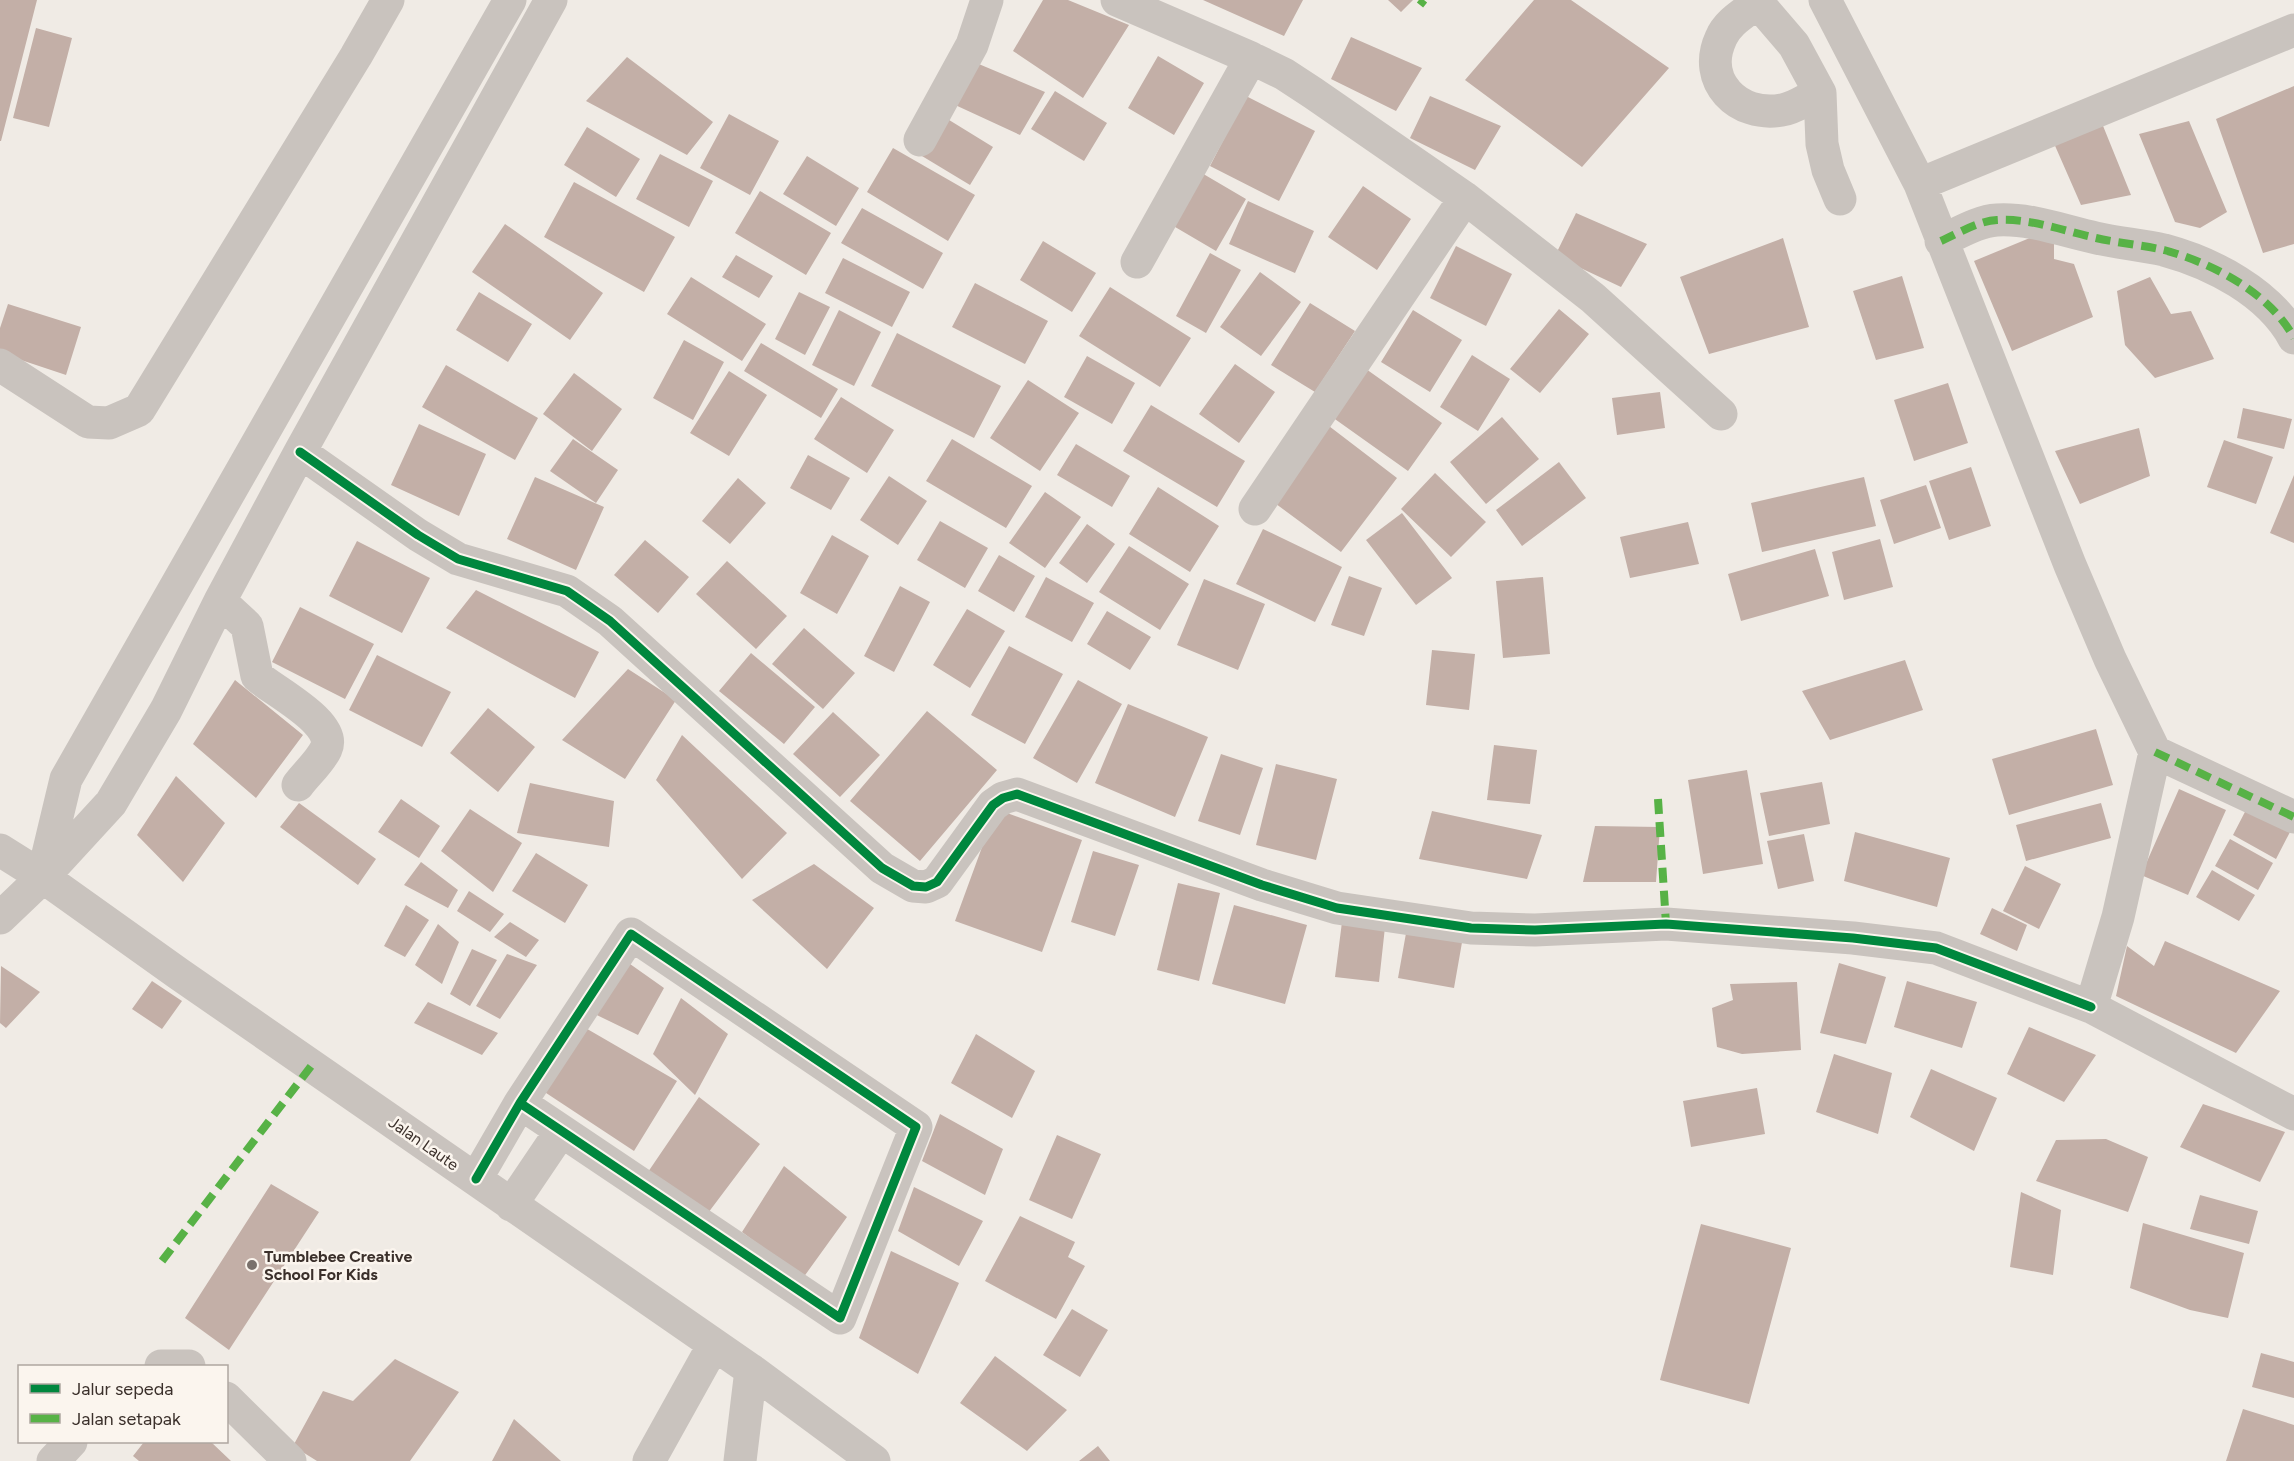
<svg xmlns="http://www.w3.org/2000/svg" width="2294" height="1461" font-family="Figtree,sans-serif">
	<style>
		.building { fill: #c3afa7 }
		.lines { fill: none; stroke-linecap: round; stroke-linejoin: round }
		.minor { stroke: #c9c3be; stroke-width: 33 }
		.quiet { stroke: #57b246; stroke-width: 8; stroke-dasharray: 15 8; stroke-linecap: butt }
		.cycleway-casing { stroke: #fbf5ee; stroke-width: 13 }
		.cycleway { stroke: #00873e; stroke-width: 9 }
		.poi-dot { fill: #7a716c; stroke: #fbf5ee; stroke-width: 2 }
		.labels { text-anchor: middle; stroke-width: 5; stroke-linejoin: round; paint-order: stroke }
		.street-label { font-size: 16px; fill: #3b302b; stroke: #fbf5ee }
		.poi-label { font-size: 16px; font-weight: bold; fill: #3b302b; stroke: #fbf5ee; text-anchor: start }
	</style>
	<rect width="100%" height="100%" fill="#f0ebe5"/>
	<path class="building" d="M0,0H37L1,141H0Z
		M1043,0H1068L1129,25L1083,98L1013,51Z
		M1203,0H1303L1284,36Z
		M1388,0H1413L1401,12Z
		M1534,0H1571L1669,68L1582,167L1465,80Z
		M36,28L72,38L49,127L13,118Z
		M1351,37L1422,68L1396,111L1331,79Z
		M1158,56L1204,83L1174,135L1128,108Z
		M627,57L713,122L687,155L586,101Z
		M974,62L1045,92L1020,135L953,104Z
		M2294,86V244L2263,253L2216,119Z
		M1055,91L1107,123L1084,161L1031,129Z
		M1246,96L1315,131L1279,201L1210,166Z
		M1430,96L1501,126L1475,170L1410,138Z
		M2097,111L2131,195L2081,205L2049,132Z
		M729,114L779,141L750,195L700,168Z
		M941,115L993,147L970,185L917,153Z
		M2189,121L2227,212L2200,228L2175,222L2139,134Z
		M587,127L640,159L616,197L564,165Z
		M893,148L975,195L948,241L867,192Z
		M660,154L713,181L689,227L636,199Z
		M807,156L859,188L836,226L783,194Z
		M1200,172L1246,199L1216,251L1170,224Z
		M574,182L675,237L644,292L544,237Z
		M1363,186L1411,219L1377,270L1328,237Z
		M760,191L831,233L806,275L735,233Z
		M1248,201L1314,231L1295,273L1229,244Z
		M862,208L943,253L923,289L841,243Z
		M1576,213L1647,244L1621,287L1555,256Z
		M505,224L603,293L570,340L472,272Z
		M2054,228V259L2074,264L2093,317L2012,351L1974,261Z
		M1783,238L1809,327L1709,354L1680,277Z
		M1043,241L1096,273L1072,312L1020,280Z
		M1456,246L1512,274L1486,326L1430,298Z
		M1210,253L1241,270L1206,333L1176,316Z
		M736,255L773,276L759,298L722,277Z
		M843,258L910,292L892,327L825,293Z
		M1260,272L1301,302L1261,356L1220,327Z
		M1902,276L1924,348L1876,360L1853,291Z
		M691,277L766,324L742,361L667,314Z
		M2150,277L2171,314L2191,311L2214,359L2155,378L2125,345L2117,291Z
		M975,283L1048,321L1025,364L952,327Z
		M1110,287L1191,338L1160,387L1079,336Z
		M479,292L532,324L508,362L456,330Z
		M799,292L830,307L805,355L775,339Z
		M1310,303L1355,331L1315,392L1271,365Z
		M8,304L81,327L66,375L0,353V328Z
		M1559,309L1589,334L1540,393L1510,369Z
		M839,310L881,332L854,386L812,365Z
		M1413,310L1462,340L1430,392L1381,362Z
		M897,333L1001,386L974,438L871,386Z
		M684,340L724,362L693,420L653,398Z
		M761,343L838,389L821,418L744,371Z
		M1472,355L1510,379L1478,431L1440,407Z
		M1087,356L1135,383L1112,424L1064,397Z
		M1235,364L1275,392L1239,443L1199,414Z
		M1359,364L1442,423L1408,471L1325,412Z
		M446,365L538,418L515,460L422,407Z
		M729,371L767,395L729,456L690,433Z
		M574,373L622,409L592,451L543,414Z
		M1028,380L1079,413L1040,471L990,438Z
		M1948,383L1968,443L1914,461L1894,400Z
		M1660,392L1665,428L1617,435L1612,398Z
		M841,397L894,430L867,473L814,439Z
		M1151,405L1245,461L1217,507L1123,451Z
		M2243,408L2292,419L2284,449L2237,438Z
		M1502,417L1539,459L1486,504L1450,462Z
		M1325,423L1397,478L1341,552L1268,498Z
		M419,424L486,454L459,516L391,485Z
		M2139,428L2150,476L2080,504L2055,451Z
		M573,439L618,470L596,503L550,471Z
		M952,439L1032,486L1006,528L926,481Z
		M2224,440L2273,457L2256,504L2207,487Z
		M1076,444L1130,476L1112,507L1057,475Z
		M808,455L850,478L831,510L790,488Z
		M1559,462L1586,498L1522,546L1496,510Z
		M1971,467L1991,526L1949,540L1929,481Z
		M1435,473L1486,522L1451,557L1401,509Z
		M2294,475V543L2270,533Z
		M889,476L927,501L898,545L860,520Z
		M535,477L604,507L576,570L507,539Z
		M1864,477L1876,526L1762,552L1751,503Z
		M738,478L766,503L730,544L702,521Z
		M1926,485L1941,528L1894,544L1880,500Z
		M1158,487L1219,526L1190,572L1129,534Z
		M1045,492L1081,517L1045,568L1009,543Z
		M1402,513L1452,578L1416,605L1366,540Z
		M940,521L988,548L965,588L917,560Z
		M1688,522L1699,564L1630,578L1620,537Z
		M1087,524L1115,544L1087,583L1059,563Z
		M1263,529L1342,567L1315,622L1236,584Z
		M832,535L869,556L837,614L800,593Z
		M1880,539L1893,587L1844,600L1832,552Z
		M645,540L689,577L658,613L614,575Z
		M357,541L430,578L402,633L329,596Z
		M1129,546L1189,584L1160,630L1099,592Z
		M1815,549L1829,596L1741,621L1728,574Z
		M999,555L1035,576L1014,612L978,591Z
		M727,561L787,616L756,649L696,594Z
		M1349,576L1382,588L1364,636L1331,625Z
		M1046,577L1094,603L1072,642L1025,617Z
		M1543,577L1550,654L1503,658L1496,581Z
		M1204,579L1265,604L1238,670L1177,645Z
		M900,586L930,602L894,672L864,656Z
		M476,590L599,652L575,698L446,628Z
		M300,607L374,644L345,699L272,662Z
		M967,609L1005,631L970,688L933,665Z
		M1107,611L1151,637L1130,670L1087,644Z
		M804,628L855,673L823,709L772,664Z
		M1009,646L1063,674L1025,744L971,715Z
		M1432,650L1475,654L1469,710L1426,705Z
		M751,653L815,707L784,744L719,691Z
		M377,655L451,692L422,747L349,710Z
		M1905,660L1923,710L1830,740L1802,691Z
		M628,669L676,700L625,779L562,740Z
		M235,680L303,735L256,798L193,744Z
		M1078,680L1122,704L1077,783L1033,758Z
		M1128,704L1208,737L1175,817L1095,783Z
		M488,708L535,747L498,792L450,753Z
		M927,711L997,770L920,861L850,801Z
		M833,712L880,755L840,797L793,754Z
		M2096,729L2113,785L2009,815L1992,759Z
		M682,735L787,833L742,879L656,780Z
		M1494,745L1537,750L1530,804L1487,800Z
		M1221,754L1263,768L1240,835L1198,821Z
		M1276,764L1337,779L1316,860L1256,845Z
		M1747,770L1763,864L1703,874L1688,780Z
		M176,776L225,823L183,882L137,835Z
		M1822,782L1830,824L1769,836L1760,793Z
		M530,783L614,801L609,847L517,833Z
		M2179,789L2226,810L2188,895L2141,875Z
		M401,799L440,826L419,858L378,832Z
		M299,803L376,859L358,885L280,827Z
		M2101,803L2111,838L2026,861L2016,825Z
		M2247,808L2290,832L2276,859L2233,835Z
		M470,809L522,843L493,892L441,851Z
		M996,809L1082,840L1042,952L955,921Z
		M1432,811L1542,835L1527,879L1419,859Z
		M1595,826L1660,827L1656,882H1583Z
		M1855,832L1950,858L1937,907L1844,881Z
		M1804,834L1814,881L1778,889L1767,841Z
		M2230,839L2273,863L2258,890L2215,866Z
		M1093,851L1139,865L1115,936L1071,922Z
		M536,853L588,885L565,923L512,891Z
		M421,862L458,890L448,908L404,885Z
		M814,864L874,908L827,969L752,900Z
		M2025,866L2061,884L2039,929L2003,911Z
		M2212,870L2255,895L2239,921L2196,897Z
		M1178,883L1220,893L1199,981L1157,970Z
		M469,891L504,914L490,932L457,911Z
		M406,905L429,920L405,957L384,946Z
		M1234,905L1307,925L1285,1004L1212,984Z
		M1992,908L2027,925L2017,951L1980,934Z
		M510,922L539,940L526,957L494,937Z
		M1342,922L1385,927L1379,982L1335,977Z
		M1408,922L1464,931L1454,988L1398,978Z
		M438,924L459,942L442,984L415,965Z
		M2165,941L2280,991L2236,1053L2116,996L2127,946L2154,966Z
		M606,947L664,988L638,1035L574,1004Z
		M472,949L497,960L470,1006L450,994Z
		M507,954L537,965L500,1019L476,1006Z
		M1839,963L1886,977L1866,1044L1820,1033Z
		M1,966L40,992L6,1028L0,1023Z
		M152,981L182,1001L162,1029L132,1009Z
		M1907,981L1977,1002L1962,1048L1894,1027Z
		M1797,982L1801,1050L1742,1054L1717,1047L1712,1008L1733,1000L1730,984Z
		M681,998L728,1034L695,1095L653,1054Z
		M428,1002L498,1033L482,1055L414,1023Z
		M570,1019L677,1081L634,1151L534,1085Z
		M2029,1027L2096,1055L2064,1102L2007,1074Z
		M976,1034L1035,1071L1012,1118L951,1083Z
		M1834,1054L1892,1073L1878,1134L1816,1112Z
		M1931,1069L1997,1098L1974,1151L1910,1117Z
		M1757,1088L1765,1134L1691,1147L1683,1101Z
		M699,1097L760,1144L708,1213L648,1172Z
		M2203,1104L2285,1132L2260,1182L2180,1147Z
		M940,1114L1003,1149L985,1195L922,1161Z
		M1057,1135L1101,1154L1072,1219L1029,1200Z
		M2106,1139L2148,1157L2128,1212L2036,1181L2056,1140Z
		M784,1166L847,1217L803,1278L742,1232Z
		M271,1184L319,1212L229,1350L185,1318Z
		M914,1187L983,1221L959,1266L898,1231Z
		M2021,1192L2061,1210L2053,1275L2010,1267Z
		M2200,1195L2258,1211L2249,1244L2190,1229Z
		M1020,1216L1075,1242L1068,1257L1085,1266L1056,1319L985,1281Z
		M2143,1223L2244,1253L2228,1318L2190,1310L2130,1288Z
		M1701,1224L1791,1248L1749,1404L1660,1380Z
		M891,1251L959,1283L918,1374L859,1338Z
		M1072,1309L1108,1330L1080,1377L1043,1355Z
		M2261,1353L2294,1362V1398L2252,1387Z
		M995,1356L1067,1410L1027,1451L960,1403Z
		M395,1359L459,1392L410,1461H317L293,1446L323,1391L353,1401Z
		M2243,1409L2294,1425V1461H2226Z
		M514,1419L561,1461H492Z
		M144,1442H211L231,1461H139L133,1456Z
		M1098,1446L1110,1461H1079Z"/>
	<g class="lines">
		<path class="minor" d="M1117,0L1251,58L1284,74L1313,93L1465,198L1593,298L1721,414
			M1761,0C1747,12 1728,21 1721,38C1701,81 1738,118 1782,110C1795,108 1808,98 1820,93
			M1825,0L1920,184L2070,565L2110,659L2155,752L2294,817
			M1758,3L1794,45L1820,93L1822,144L1828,170L1840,199
			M920,140L972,45L987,0
			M1920,184L2294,30
			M1941,241C1959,233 1978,221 1997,220C2030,218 2064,231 2096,238C2118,243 2142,245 2164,250C2212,263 2269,292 2294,338
			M1137,262L1251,58
			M0,365L88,422L109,423L139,410L356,56L388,0
			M300,452L418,535L458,559L567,591L610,621L882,868L913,886L926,887L937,882L993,805L1003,798L1017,794L1262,885L1337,908L1471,928L1535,930L1666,924L1853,938L1936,948L2091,1007
			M1255,509L1465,198
			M220,601L247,626L257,676C273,691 338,723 326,749C320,762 306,774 298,785
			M2155,752L2118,917L2091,1007L2294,1114
			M0,850L43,877L179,974L751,1370L874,1461
			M43,875L66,779L510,0
			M0,918L43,877L111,803L166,710L220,601L300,452L551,0
			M476,1179L520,1103L840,1318L916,1127L631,934L520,1103
			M511,1205L561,1131
			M161,1366H189
			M226,1398L290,1461
			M53,1461L71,1442
			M649,1461L713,1346
			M740,1461L751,1370"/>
		<path class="quiet" d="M1420,5L1424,0
			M1941,241C1959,233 1978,221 1997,220C2030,218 2064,231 2096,238C2118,243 2142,245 2164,250C2212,263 2269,292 2294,338
			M2155,752L2294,817
			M1658,799L1666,924
			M162,1261L312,1065"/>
		<defs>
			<path id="cycleway" d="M300,452L418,535L458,559L567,591L610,621L882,868L913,886L926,887L937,882L993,805L1003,798L1017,794L1262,885L1337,908L1471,928L1535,930L1666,924L1853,938L1936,948L2091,1007
				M476,1179L520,1103L840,1318L916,1127L631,934L520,1103"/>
		</defs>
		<use href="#cycleway" class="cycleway-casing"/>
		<use href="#cycleway" class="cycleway"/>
	</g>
	<circle class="poi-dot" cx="252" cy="1265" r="6"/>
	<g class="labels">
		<g class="street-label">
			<text transform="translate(424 1143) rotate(35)" y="6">Jalan Laute</text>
		</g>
		<g class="poi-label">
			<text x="264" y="1262">Tumblebee Creative<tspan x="264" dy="18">School For Kids</tspan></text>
		</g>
	</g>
	<rect x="18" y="1365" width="210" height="78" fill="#fbf5ee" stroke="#aea6a0" stroke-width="1.5"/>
	<rect x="30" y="1384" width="30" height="9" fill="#00873e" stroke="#aea6a0" stroke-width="1.5"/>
	<text x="72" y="1395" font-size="18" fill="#3b302b">Jalur sepeda</text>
	<rect x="30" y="1414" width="30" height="9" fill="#57b246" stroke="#aea6a0" stroke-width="1.5"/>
	<text x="72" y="1425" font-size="18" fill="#3b302b">Jalan setapak</text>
</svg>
